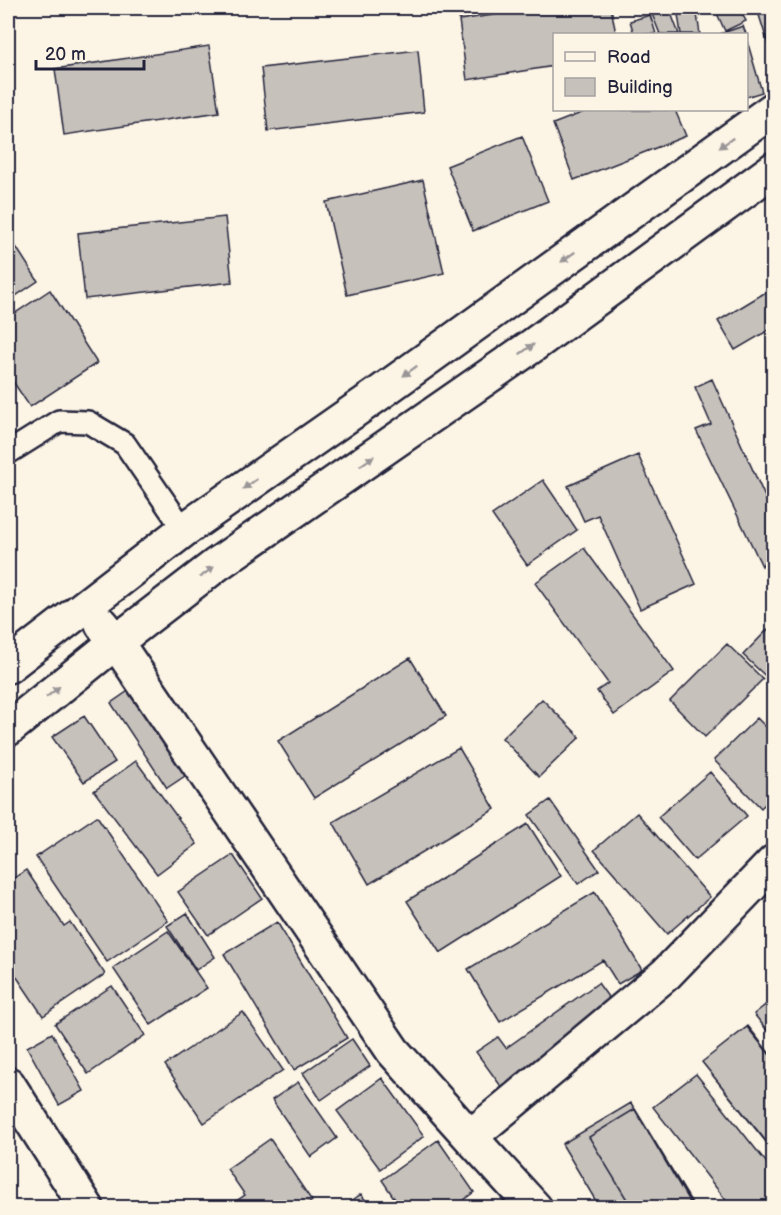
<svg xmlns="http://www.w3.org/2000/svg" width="781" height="1215" font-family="'Balsamiq Sans',sans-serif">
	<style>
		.building { fill: #c6c1bb; stroke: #22223b; stroke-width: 1.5 }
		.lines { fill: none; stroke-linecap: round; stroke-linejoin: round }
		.lane-casing { stroke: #22223b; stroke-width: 26 }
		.street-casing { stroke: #22223b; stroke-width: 38 }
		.lane { stroke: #fcf5e5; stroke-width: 21 }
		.street { stroke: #fcf5e5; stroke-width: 33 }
		.oneway { fill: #9a9698 }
	</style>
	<rect width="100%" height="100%" fill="#fcf5e5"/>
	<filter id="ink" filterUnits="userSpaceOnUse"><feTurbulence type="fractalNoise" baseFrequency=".0167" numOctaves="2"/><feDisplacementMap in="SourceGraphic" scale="12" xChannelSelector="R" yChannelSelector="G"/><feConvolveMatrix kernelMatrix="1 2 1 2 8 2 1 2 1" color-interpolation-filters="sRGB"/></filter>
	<g filter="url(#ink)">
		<path class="building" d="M542,8H611L616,34H554V66L467,80L459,20Z
			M669,8L679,34H660L652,14Z
			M677,8H696L700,34H681Z
			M718,8H739L746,21L725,31L715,9Z
			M771,8H774V63L759,15Z
			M650,15L656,34H634L630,21Z
			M743,26L746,34H720Z
			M746,37L762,92L746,97Z
			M209,46L219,112L64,135L55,69Z
			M418,50L424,112L268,131L261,68Z
			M589,110H675L686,136L574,180L553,124Z
			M522,136L548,201L473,231L447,166Z
			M423,180L444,273L347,295L326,202Z
			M225,217L232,282L85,299L78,233Z
			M11,239L38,281L8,301V241Z
			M771,289L774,294V327L735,350L718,321Z
			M50,290L97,363L30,407L8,374V318Z
			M712,379L774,517V542L762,566L696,430L711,424L695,387Z
			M638,455L696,584L640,609L598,515L584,521L568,486Z
			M543,480L577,530L527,565L492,515Z
			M584,548L674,671L614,715L597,691L608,683L535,583Z
			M774,623V684L743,655Z
			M727,644L763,679L705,737L670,701Z
			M410,658L446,716L314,798L278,741Z
			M134,687L191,772L167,788L111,703Z
			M542,699L580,737L539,777L502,738Z
			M84,716L115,762L84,782L52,737Z
			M757,718L774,735V795L761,808L714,760Z
			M459,748L495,809L369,884L333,822Z
			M136,761L197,844L157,874L94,791Z
			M710,772L747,816L695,860L658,817Z
			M550,800L599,870L578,884L529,815Z
			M637,813L710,897L667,934L594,850Z
			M97,816L168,921L107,962L36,857Z
			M528,824L561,876L440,953L407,901Z
			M233,855L262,898L208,935L178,892Z
			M26,870L64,926L70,922L105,974L43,1016L8,964V882Z
			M595,892L642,970L618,984L603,960L500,1022L468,969Z
			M187,913L215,957L196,970L167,926Z
			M277,922L347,1038L294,1070L224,954Z
			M168,931L207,988L151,1025L113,968Z
			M598,983L616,1008L503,1089L476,1052L498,1037L506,1048Z
			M112,986L145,1035L88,1074L55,1024Z
			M774,998V1039L754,1014Z
			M243,1012L283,1070L204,1123L165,1065Z
			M748,1026L774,1059V1152L702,1062Z
			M747,1027L774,1060V1151L702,1062Z
			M52,1033L84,1091L59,1105L27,1047Z
			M352,1039L370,1066L321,1100L303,1073Z
			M696,1074L774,1172V1201L765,1208H732L653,1107Z
			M382,1078L424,1136L380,1169L337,1111Z
			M298,1082L337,1138L311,1157L272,1100Z
			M631,1103L693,1208H600L562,1144Z
			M635,1109L695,1208H632L589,1137Z
			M270,1139L312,1201L302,1208H226L245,1195L227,1169Z
			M438,1140L474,1192L452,1208H401L382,1180Z
			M361,1194L371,1208H342Z"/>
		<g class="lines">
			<defs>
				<path id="lane" d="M8,453L59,421L88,422L125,444L184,530"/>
				<path id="street" d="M102,624L116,642L393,1051L470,1137L535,1208
					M8,666L184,530L377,395L774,109
					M8,729L116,642L216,565L532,346L774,169
					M8,1084L87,1208
					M470,1137L666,974L774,862"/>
			</defs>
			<use href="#lane" class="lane-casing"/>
			<use href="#street" class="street-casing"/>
			<use href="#lane" class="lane"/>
			<use href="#street" class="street"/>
		</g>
		<defs><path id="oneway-solid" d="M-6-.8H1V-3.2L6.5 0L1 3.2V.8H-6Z" transform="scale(1.5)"/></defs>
		<g class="oneway">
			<use href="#oneway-solid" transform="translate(726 143) rotate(144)"/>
			<use href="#oneway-solid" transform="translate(568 257) rotate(144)"/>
			<use href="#oneway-solid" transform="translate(527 349) rotate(-35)"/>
			<use href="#oneway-solid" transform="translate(410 371) rotate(144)"/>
			<use href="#oneway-solid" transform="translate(367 461) rotate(-35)"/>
			<use href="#oneway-solid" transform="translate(250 484) rotate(145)"/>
			<use href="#oneway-solid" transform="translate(207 572) rotate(-37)"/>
			<use href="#oneway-solid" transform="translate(53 692) rotate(-39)"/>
		</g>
	</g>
	<rect width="781" height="1215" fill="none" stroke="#fcf5e5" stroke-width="30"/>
	<rect x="15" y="15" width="751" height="1185" fill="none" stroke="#22223b" stroke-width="2" filter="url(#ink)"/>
	<rect x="553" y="33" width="195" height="78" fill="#fcf5e5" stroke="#a5a1a1" stroke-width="1.5"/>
	<rect x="565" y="52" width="30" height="9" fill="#fcf5e5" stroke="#a5a1a1" stroke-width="1.5"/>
	<text x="607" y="63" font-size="18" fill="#22223b">Road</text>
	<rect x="565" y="78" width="30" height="18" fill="#c6c1bb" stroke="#a5a1a1" stroke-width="1.5"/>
	<text x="607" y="93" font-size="18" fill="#22223b">Building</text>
	<path d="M36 60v9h108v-9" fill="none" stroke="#22223b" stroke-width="3"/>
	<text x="45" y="60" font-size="18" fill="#22223b" stroke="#fcf5e5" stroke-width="4.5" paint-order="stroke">20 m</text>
</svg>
